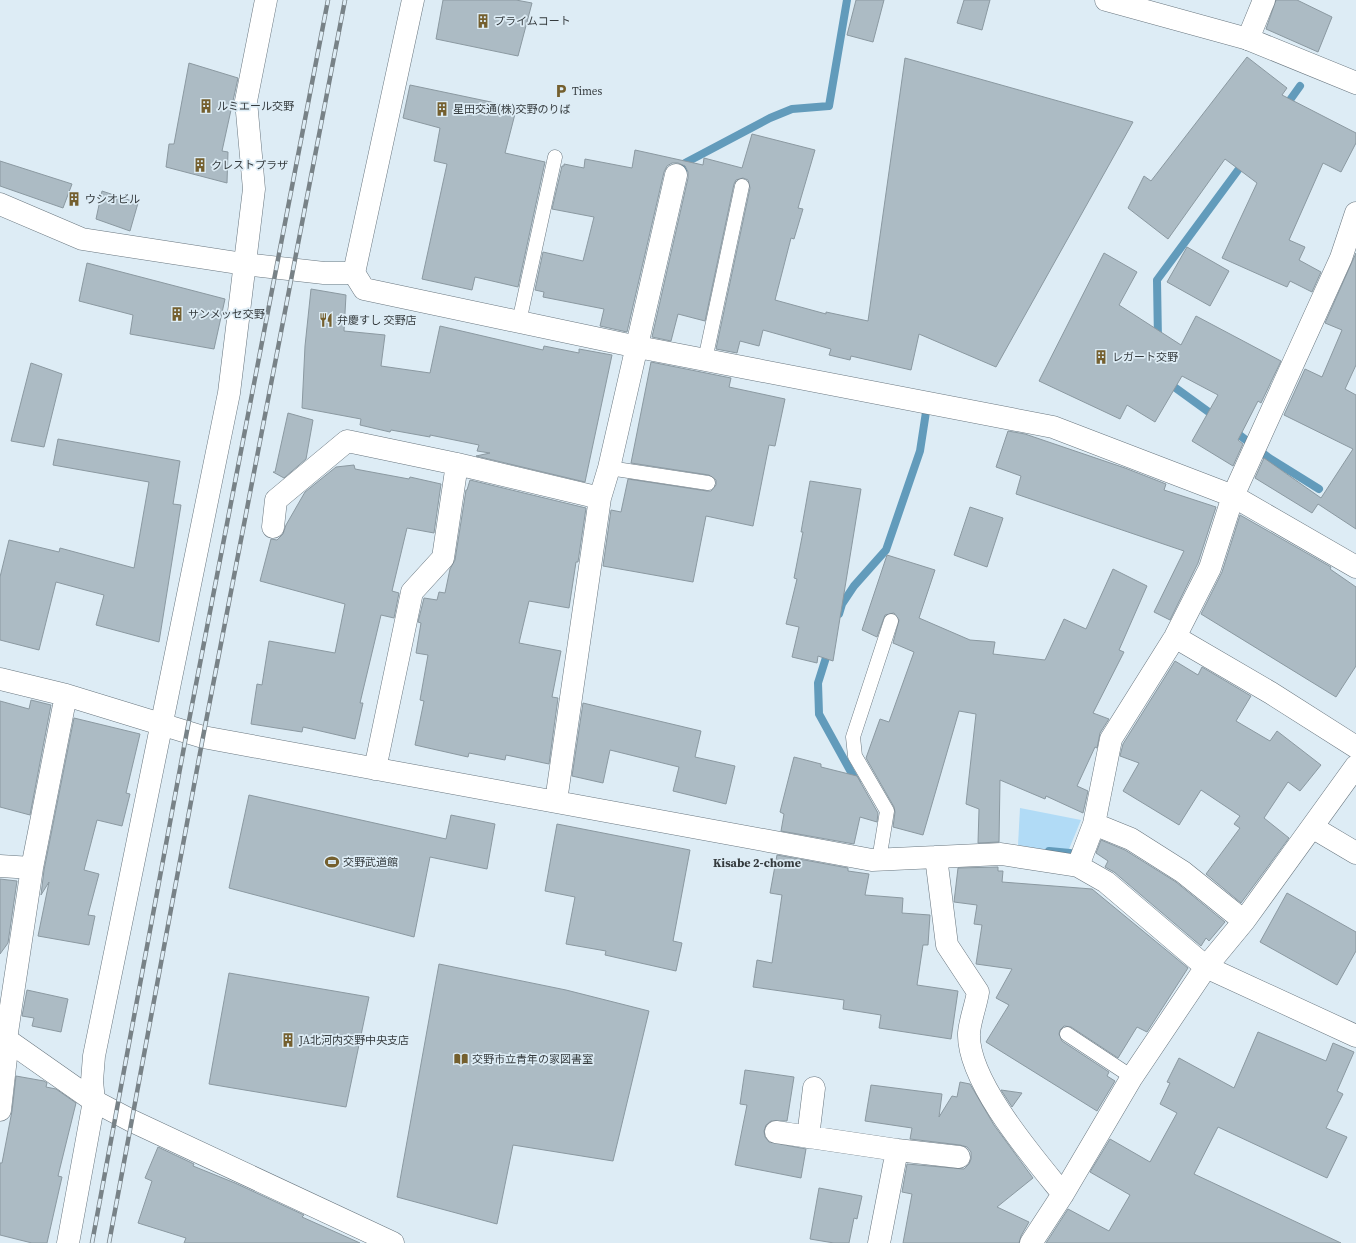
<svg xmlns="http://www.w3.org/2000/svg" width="1356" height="1243" font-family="'Source Serif 4','Noto Sans JP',serif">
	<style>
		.green { fill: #b1dbf6 }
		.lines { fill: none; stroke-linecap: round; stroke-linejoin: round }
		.stream { stroke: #629bbb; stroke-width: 8 }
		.building { fill: #acbbc4; stroke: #8b99a1 }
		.service-casing { stroke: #69767f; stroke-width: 15 }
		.minor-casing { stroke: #69767f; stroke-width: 23 }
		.tertiary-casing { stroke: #69767f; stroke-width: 23 }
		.service { stroke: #fff; stroke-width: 14 }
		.minor { stroke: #fff; stroke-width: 22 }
		.tertiary { stroke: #fff; stroke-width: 22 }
		.rail-casing { stroke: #788287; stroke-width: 4.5 }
		.rail { stroke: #ddecf5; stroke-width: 3; stroke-dasharray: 9; stroke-linecap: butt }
		.labels { text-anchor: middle; stroke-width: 3.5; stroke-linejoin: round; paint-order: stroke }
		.poi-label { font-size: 11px; fill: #353b3e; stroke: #ddecf5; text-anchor: start }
		.neighbourhood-label { font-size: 12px; font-weight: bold; fill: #353b3e; stroke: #ddecf5 }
	</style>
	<rect width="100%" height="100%" fill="#ddecf5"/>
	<path class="green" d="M1020,808L1081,820L1067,854L1018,845Z"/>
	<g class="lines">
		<path class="stream" d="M1285,107L1300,86
			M682,178L685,163L770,118L792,109L829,106L847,0
			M1158,341L1157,280L1244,162
			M1166,381L1217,418
			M1233,430L1269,458L1319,489
			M839,614L842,604L854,586L886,550L920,451L926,412
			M829,648L818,683L819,714L857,783
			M1049,851L1070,853"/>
	</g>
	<path class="building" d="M443,0H516L532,3L518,56L436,39Z
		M856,0H884L873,42L847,35Z
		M964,0H990L982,30L957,23Z
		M1276,0H1297L1332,17L1318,52L1266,29Z
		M1247,57L1287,88L1282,95L1356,133V143L1341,172L1323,163L1289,240L1305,247L1299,260L1321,272L1312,292L1290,281L1287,287L1222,258L1257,183L1225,159L1168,239L1128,208L1144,176L1151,181Z
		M905,58L1133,122L996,367L919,334L911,370L851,356L850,360L829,355L831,349L763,330L759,346L740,341L737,353L716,349L750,188L748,180L743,178L736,180L734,184L705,321L678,314L671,341L652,337L688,178V172L685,166L678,163H672L667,166L664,172L627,332L600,326L604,309L543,297L544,292L535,290L543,252L583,261L594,217L552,209L562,166H564V164L584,168L585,159L632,168L635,150L703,165L704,158L742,168L752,134L815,150L798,208L803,209L794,239L791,238L775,300L826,314V312L868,321Z
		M189,63L238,78L222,151L228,152L227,183L166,167L169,144H174Z
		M410,85L491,102L516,110L505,153L545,162L518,287L475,277L472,290L422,279L447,164L434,161L440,128L403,118Z
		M0,161L72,184L63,208L0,186Z
		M102,191L138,203L130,231L96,219Z
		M1187,247L1229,271L1210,306L1167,282Z
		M1104,253L1137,272L1119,305L1181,345L1196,316L1281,361L1261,403L1258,401L1238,440L1243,444L1233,466L1192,441L1218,395L1182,376L1155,422L1127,405L1120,419L1039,381Z
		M1356,253V365L1345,389L1356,395V529L1318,504L1312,513L1255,478L1264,458L1321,498L1353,449L1284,415L1305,369L1322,377L1342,330L1325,323Z
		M87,263L225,299L214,349L130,334L133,315L79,301Z
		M311,289L346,295L344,331L385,335L381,366L430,373L440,326L543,350L544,346L579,353V349L612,355L585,482L476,456L490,453L477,451L479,445L430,435V437L391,430L390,432L360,425L361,419L302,408L305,346Z
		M651,362L731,378L729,387L785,399L775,446L769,445L753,526L706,516L693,582L603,566L611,510L621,512L628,479L707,491H711L716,485V480L709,475L631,463Z
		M31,363L62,374L44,447L11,441Z
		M288,413L313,420L306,459L284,478L273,472H275Z
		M1008,431L1025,434L1125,468L1166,484L1164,490L1216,507L1198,563L1170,620L1154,612L1184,551L1016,494L1021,476L996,467Z
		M58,439L180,461L173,504L181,505L159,642L96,625L104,595L56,582L39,650L0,640V577L9,540L59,552L60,548L134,568L149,482L53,465Z
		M354,465L355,469L409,479L410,477L441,484L434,533L407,528L392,591L399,593L394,618L381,615L360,703H363L355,739L303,727L302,732L251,724L257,684L262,685L269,641L335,653L345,604L260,581L271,539L277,540L283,534L286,525L305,492L336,467Z
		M470,480L586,508L578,562H576L569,608L529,601L519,643L561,651L552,697L558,698L549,764L506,755L505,760L469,753L468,757L415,745L424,701L420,700L428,655L416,653L421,623L418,622L424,598L437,600L439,592L445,593L450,569L455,560L466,490H467Z
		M810,481L861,489L833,661L818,656L817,663L792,657L799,627L786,624L797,579L794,578L803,532H801Z
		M970,507L1003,518L987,567L954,555Z
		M1240,515L1331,567L1330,569L1356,587V666L1336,697L1201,614L1222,572Z
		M887,555L935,570L919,618L970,640L995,642L993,654L1045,660L1064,619L1086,629L1113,569L1147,586L1119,650L1124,652L1093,713L1109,719L1100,733L1097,748L1095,747L1077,786L1088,791L1083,813L1046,796L1045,799L1000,780L999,842L978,843L979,809L966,804L976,714L959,711L923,835L893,827L895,812L894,807L866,758L880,719L889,722L914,652L893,643L899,620L894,613L885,615L877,637L862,630Z
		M1175,661L1198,675L1202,667L1251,696L1236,721L1270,741L1277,731L1321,765L1300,791L1288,782L1264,818L1289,838L1241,903L1206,874L1240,828L1234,824L1240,816L1201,790L1179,825L1123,791L1139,763L1120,756L1123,744Z
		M31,700L51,705L30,815L0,807V701L29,709Z
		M583,703L701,731L695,757L735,766L726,804L673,791L679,767L610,750L603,783L572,776Z
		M74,718L140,734L126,793L130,794L122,826L97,820L84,870L99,874L88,915L95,916L89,945L38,936L49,882L41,895L44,870Z
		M794,757L821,764V767L857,776L878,813L877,822L860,817L854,844L781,831L784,814L780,812Z
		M249,795L446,839L451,815L495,824L487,869L430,857L414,937L229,888Z
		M557,824L690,850L673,941L682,943L676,971L605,955L606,951L566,944L575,897L545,891Z
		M1101,840L1125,850L1176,882L1225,922L1209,941L1206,938L1201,946L1114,872L1105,867L1108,861L1096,853Z
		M777,855L848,868V871L869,874L865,895L903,898L902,913L930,915L928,945H923L917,985L958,991L951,1039L879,1028L881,1015L843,1009L844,1000L753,987L757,960L772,963L782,895L770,893Z
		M998,867V871H1003L1002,882L1092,889L1188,968L1147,1032L1137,1027L1118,1058L1071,1027L1064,1026L1060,1030L1059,1034L1062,1041L1109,1072L1107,1076L1115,1081L1097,1111L986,1042L1009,1005L996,998L1012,969L976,964L982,925L974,924L977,905L954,902L958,868Z
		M0,879L17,881L8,943L0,954Z
		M1287,893L1356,932V951L1337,985L1260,942Z
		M439,964L566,990L649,1011L613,1161L513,1145L497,1224L397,1197Z
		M229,973L369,997L346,1107L209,1084Z
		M27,990L68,999L61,1032L32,1026L34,1018L22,1016Z
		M1258,1032L1326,1061L1333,1043L1354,1052L1337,1091L1343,1094L1326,1128L1347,1137L1327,1178L1218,1127L1194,1174L1341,1243H1046L1068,1209L1109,1231L1130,1195L1090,1172L1110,1139L1150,1162L1177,1113L1160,1104L1170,1083L1167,1082L1179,1058L1234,1088Z
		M745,1070L794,1077L787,1121H771L766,1125L764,1131L765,1137L769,1142L806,1149L801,1178L735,1165L747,1105L740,1104Z
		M16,1076L44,1081L47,1083L46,1087L56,1089L76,1103L58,1176L62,1177L47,1243H32L0,1235V1163H2L12,1111Z
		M960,1082L970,1084L994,1125L1033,1178L997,1207L1029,1222L1021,1236L1019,1243H903L912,1194L902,1192L907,1164L964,1169L969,1164L971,1159V1152L967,1147L960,1145L910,1139L912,1128L865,1121L871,1085L942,1094L939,1117L952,1096L957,1097Z
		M1001,1090L1022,1093L1012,1107Z
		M158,1147L194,1164L193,1166L235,1183L304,1215L302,1217L360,1243H184L186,1238L138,1223L152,1181L145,1178Z
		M819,1188L862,1196L857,1219L854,1218L849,1243H834L810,1239Z"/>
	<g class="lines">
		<defs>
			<path id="service" d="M519,322L555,157
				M705,360L742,186
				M609,468L708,483
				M879,860L887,811L855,756L853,737L891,621
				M1067,1034L1132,1077"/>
			<path id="minor" d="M1248,39L1264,0
				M354,273L364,289L638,347L1053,427L1233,496L1356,567
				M273,527L276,500L347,441L457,464
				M1175,637L1271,693L1356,747
				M0,679L66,695L203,737L872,860L1001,854L1078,866L1106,882L1206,967L1132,1077L1063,1194L1031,1243
				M1356,766L1244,921L1206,967L1356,1036
				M375,769L412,592L443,558L457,464L600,498
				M556,801L600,498L609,468L676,175
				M1094,824L1131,839L1183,872L1244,921
				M1312,827L1356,853
				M936,857L947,945L978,992C976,1005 970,1020 969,1033C967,1081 1033,1157 1063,1194
				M0,866L32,868
				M1078,866L1094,824L1111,739L1175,637L1210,568L1233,496L1341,258L1356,213
				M0,1110L7,1049L6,1039L32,868L66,695
				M776,1132L897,1150L879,1243
				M808,1137L814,1088
				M897,1150L959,1157
				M68,1243L94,1101L92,1081L94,1056L229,393L254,189L246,101L266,0"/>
			<path id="tertiary" d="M1106,0L1248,39L1356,83
				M0,204L82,239L244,264L324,273H354L413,0
				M0,1035L94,1101L132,1121L393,1243"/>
		</defs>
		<use href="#service" class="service-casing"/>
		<use href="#minor" class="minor-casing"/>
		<use href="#tertiary" class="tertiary-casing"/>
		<use href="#service" class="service"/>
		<use href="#minor" class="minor"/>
		<use href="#tertiary" class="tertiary"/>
		<defs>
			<path id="rail" d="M92,1243L187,731L328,0
				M109,1243L203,737L345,0"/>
		</defs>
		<use href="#rail" class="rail-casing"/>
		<use href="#rail" class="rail"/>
	</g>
	<defs>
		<symbol id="building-bare" viewBox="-9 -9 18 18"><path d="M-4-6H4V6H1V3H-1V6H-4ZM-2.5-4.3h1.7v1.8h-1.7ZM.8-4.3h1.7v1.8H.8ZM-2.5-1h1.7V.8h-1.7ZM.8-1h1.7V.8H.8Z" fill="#745f2e" stroke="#ddecf5" stroke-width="2.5" paint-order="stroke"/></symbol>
		<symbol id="parking-bare" viewBox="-9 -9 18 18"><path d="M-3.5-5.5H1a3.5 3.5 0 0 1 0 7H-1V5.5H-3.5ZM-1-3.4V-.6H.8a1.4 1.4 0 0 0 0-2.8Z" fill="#745f2e" stroke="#ddecf5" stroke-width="2.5" paint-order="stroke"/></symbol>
		<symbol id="restaurant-bare" viewBox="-9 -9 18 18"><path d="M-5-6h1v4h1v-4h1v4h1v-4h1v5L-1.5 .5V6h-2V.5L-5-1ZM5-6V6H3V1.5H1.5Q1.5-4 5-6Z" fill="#745f2e" stroke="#ddecf5" stroke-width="2.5" paint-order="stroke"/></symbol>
		<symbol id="stadium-bare" viewBox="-9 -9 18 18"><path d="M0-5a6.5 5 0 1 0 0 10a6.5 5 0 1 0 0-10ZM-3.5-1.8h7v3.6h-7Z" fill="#745f2e" stroke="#ddecf5" stroke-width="2.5" paint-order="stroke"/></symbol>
		<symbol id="library-bare" viewBox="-9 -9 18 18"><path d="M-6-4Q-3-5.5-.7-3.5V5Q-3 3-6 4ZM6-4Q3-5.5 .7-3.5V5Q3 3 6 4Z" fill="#745f2e" stroke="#ddecf5" stroke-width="2.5" paint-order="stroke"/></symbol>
	</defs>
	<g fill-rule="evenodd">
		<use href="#building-bare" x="473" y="11" width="20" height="20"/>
		<use href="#parking-bare" x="551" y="81" width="20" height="20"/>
		<use href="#building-bare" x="196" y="96" width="20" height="20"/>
		<use href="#building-bare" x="432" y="99" width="20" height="20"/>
		<use href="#building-bare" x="190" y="155" width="20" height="20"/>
		<use href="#building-bare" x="64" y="189" width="20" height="20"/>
		<use href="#building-bare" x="167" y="304" width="20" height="20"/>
		<use href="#restaurant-bare" x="316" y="310" width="20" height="20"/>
		<use href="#building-bare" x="1091" y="347" width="20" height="20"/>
		<use href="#stadium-bare" x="322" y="852" width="20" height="20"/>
		<use href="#building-bare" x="278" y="1030" width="20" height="20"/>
		<use href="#library-bare" x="451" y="1049" width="20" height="20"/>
	</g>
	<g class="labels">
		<g class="poi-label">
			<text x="494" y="25">プライムコート</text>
			<text x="572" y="95">Times</text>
			<text x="217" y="110">ルミエール交野</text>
			<text x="453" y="113">星田交通(株)交野のりば</text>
			<text x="211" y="169">クレストプラザ</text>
			<text x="85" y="203">ウシオビル</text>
			<text x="188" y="318">サンメッセ交野</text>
			<text x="337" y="324">弁慶すし 交野店</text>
			<text x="1112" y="361">レガート交野</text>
			<text x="343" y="866">交野武道館</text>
			<text x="299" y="1044">JA北河内交野中央支店</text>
			<text x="472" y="1063">交野市立青年の家図書室</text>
		</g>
		<g class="neighbourhood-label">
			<text x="757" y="867">Kisabe 2-chome</text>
		</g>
	</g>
</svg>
